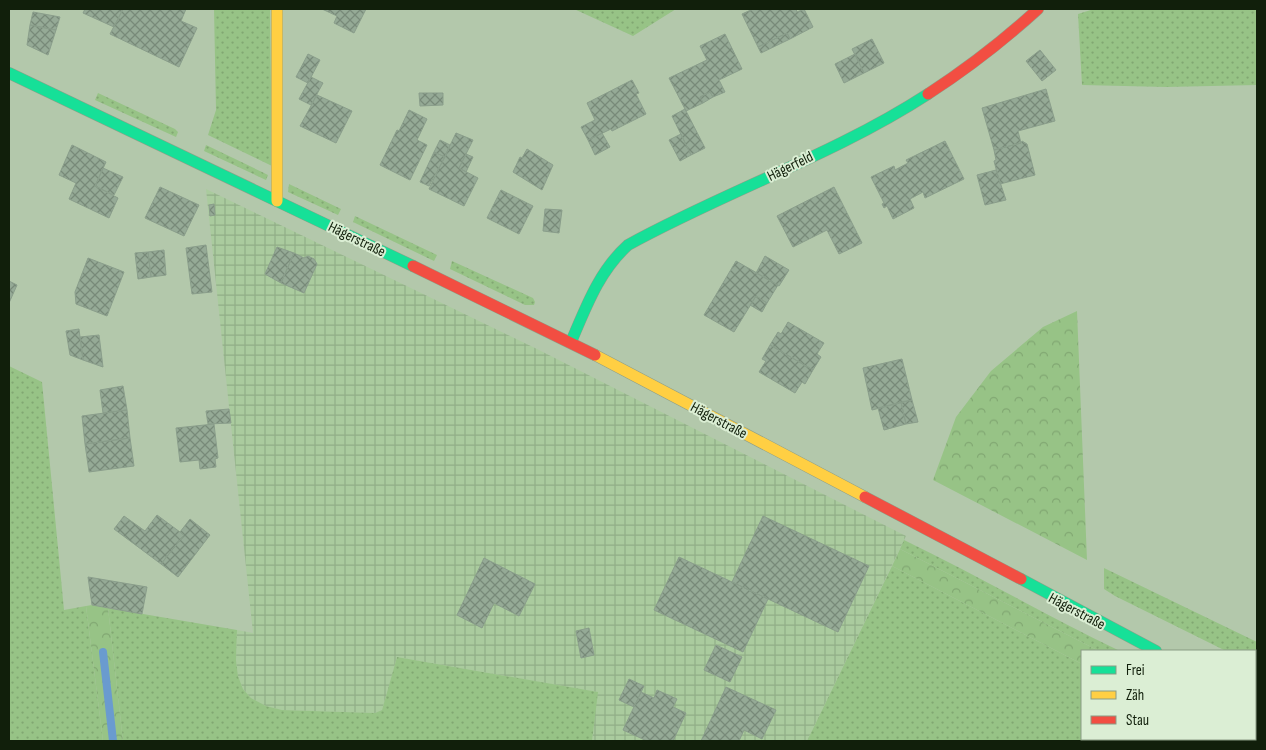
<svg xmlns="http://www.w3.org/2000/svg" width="1266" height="750" font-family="'Sofia Sans Condensed',sans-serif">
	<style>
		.industrial { fill: url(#industrial-grid) }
		.grass { fill: url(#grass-dots) }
		.forest { fill: url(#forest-crowns) }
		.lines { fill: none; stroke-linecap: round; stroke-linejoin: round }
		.stream { stroke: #6a9bcf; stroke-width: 8 }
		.building { fill: url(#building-cross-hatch); stroke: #8a9e8b }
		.fast-casing { stroke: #8f9f88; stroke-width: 12 }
		.slow-casing { stroke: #8f9f88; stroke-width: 12 }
		.jam-casing { stroke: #8f9f88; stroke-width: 12 }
		.fast { stroke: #16e098; stroke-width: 11 }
		.slow { stroke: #ffcf43; stroke-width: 11 }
		.jam { stroke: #f24e42; stroke-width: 11 }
		.labels { text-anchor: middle; stroke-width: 4; stroke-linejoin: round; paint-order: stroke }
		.street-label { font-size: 15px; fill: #111f0b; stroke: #dbeed4 }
	</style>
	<defs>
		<pattern id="industrial-grid" width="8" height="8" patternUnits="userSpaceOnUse" patternTransform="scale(1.25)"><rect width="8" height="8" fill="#aacb9e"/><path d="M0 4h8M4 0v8" fill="none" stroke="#91ae87"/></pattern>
		<pattern id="grass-dots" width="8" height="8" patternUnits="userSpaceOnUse" patternTransform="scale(1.25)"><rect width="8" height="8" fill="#97c386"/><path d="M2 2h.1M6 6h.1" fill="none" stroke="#81a772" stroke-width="1.8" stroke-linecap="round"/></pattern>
		<pattern id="forest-crowns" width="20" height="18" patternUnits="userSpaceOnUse" patternTransform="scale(1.25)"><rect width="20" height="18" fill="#97c386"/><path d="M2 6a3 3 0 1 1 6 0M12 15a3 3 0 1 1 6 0" fill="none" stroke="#81a772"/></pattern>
		<pattern id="building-cross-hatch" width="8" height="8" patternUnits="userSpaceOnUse" patternTransform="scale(1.25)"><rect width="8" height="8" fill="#95aa96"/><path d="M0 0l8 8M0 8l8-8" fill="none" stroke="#788a79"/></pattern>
	</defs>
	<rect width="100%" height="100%" fill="#b3c8ab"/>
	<path class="industrial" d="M206,189L537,349L906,536L807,741H592L597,692L397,657L382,710L375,713L282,710L266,706L251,698L243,689L238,676L236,660L237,630L253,633Z"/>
	<path class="grass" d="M214,9H270L272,166L208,135L216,110Z
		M574,9H676L633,36Z
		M1094,9H1257V85L1166,87L1082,85L1078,14Z
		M98,93L175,129L178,132L176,137L95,100Z
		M206,145L262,172L268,175L266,180L204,151Z
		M289,184L341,209L338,215L288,192Z
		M355,216L437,255L434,261L353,222Z
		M452,261L533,298L535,302L534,305H525L450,269Z
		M9,366L42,382L64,610L86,606L103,741H9Z
		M904,540C977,575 1047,616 1120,651H1099L900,549Z
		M892,566L1082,664V739H1235L1242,741H807Z
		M1104,568L1257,642V664L1255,663V651H1226L1115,596L1104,589Z
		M108,608L237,630L236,660L238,676L243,689L251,698L266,706L282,710L375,713L382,710L397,657L598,692L592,741H123Z"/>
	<path class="forest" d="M1077,311L1087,560L933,480L956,417L991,371L1043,327Z
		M900,549L1099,651H1082V664L892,566Z
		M92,605L108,608L123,741H103L86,606Z"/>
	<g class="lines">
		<path class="stream" d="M103,652L113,741"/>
	</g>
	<path class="building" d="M85,9H123L114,27L83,13Z
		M123,9H186L181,21L197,28L179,67L110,34Z
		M322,9H366L354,33L334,23L337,16Z
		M753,9H796L797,12L804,9L813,27L790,39L787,33L758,47L742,14Z
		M33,12L60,17L56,30L30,25Z
		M30,25L56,30L48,55L27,45Z
		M787,33L790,39L761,53L758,47Z
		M725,34L742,69L719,80L725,92L713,97L710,92L700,97L703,103L686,111L669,78L707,60L700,46Z
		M872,39L884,63L864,73L852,49Z
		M1040,50L1056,70L1042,81L1026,61Z
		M308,54L320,60L308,83L296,77Z
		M855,54L864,73L844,83L835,64Z
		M311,77L323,83L311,105L299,99Z
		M632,80L639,93L636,94L646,114L612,131L611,129L588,140L581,127L595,120L587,103Z
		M1046,89L1055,121L1018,131L1021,143L994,150L982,108Z
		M710,92L713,97L703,103L700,97Z
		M419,93H443V105L420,106Z
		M317,95L352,111L336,143L300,126Z
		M685,109L705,148L691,155L672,116Z
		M409,110L427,119L417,140L427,145L410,180L380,165L397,130L399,131Z
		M456,133L473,140L459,168L478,178L464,206L429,189Z
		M602,133L610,147L595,155L588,140Z
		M681,134L691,155L680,161L669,140Z
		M440,140L450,145L445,157L434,152Z
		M945,141L964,179L925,198L923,192L910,199L914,208L893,219L887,206L884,208L882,204L884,203L871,177L894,166L895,170L908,163L906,160Z
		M1022,141L1027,144L1035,175L1000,184L994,161L996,160L994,150L1021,143Z
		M72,145L106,162L95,186L118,198L109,218L69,199L76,183L59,175Z
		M527,149L553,165L542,190L513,172L520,157L522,158Z
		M434,152L445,157L429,186L420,182Z
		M466,154L473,157L466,172L459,168Z
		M103,168L123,177L114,195L95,186Z
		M996,170L1006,200L985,205L977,175Z
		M160,187L199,205L184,236L145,218Z
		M834,187L862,243L839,254L827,230L793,247L777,216Z
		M501,190L533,206L519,234L487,218Z
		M214,204L215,215L210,216L209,205Z
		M545,209L562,210L559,233L543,231Z
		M206,245L212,292L192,294L186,248Z
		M277,247L294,253L281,283L265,274Z
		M164,250L166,275L151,277L148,252Z
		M148,252L151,277L138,279L135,253Z
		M294,253L304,258L308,256L314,259L317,264L304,293L281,283Z
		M765,256L789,270L779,286L756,273Z
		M88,258L124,272L107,316L76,304L75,292Z
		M736,261L778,285L767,303L756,296L734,332L704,315Z
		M9,281L17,285L9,303Z
		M756,296L767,303L762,312L750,305Z
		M788,322L824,343L817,354L821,357L813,370L770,345L778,332L781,334Z
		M79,329L80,337L83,360L70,355L66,331Z
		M99,335L103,367L83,360L80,337Z
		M770,345L813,370L805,384L802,382L795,393L759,372L766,361L762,359Z
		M902,359L912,400L872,410L863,368Z
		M123,386L127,410L103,413L100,390Z
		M912,400L918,422L906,424L901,402Z
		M901,402L906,424L884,430L878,408Z
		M229,409L231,423L208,424L206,411Z
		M127,410L130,438L85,444L82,416Z
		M214,424L218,458L215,459L216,467L200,469L199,460L180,462L176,428Z
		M130,438L134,466L89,472L85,444Z
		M157,515L184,535L161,564L114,529L124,516L145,531Z
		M763,516L869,566L838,632L732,582Z
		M190,519L210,535L178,577L161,564L184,535L180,532Z
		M679,557L768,599L743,652L654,610Z
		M484,558L535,584L519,616L494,603L482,628L457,615Z
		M88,577L147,587L142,614L92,605Z
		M589,628L594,655L581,658L576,631Z
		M716,645L742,657L730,682L704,670Z
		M629,679L644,686L634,707L619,700Z
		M726,687L776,710L762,739L744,730L739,741H701Z
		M657,690L677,699L673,707L686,713L673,741H647L623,730L641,692L654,698Z"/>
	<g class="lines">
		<defs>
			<path id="fast" d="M9,73L413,266
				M571,342C586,307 599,271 628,245C726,191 834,155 928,94
				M1021,579L1156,651"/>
			<path id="slow" d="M277,9V201
				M595,355L865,497"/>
			<path id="jam" d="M928,94C968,68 1003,41 1038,9
				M413,266L595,355
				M865,497L1021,579
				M1255,697L1257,698"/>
		</defs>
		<use href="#fast" class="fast-casing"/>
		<use href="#slow" class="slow-casing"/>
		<use href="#jam" class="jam-casing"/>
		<use href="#fast" class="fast"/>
		<use href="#slow" class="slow"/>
		<use href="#jam" class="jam"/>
	</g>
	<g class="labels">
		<g class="street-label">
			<text transform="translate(790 166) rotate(-26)" y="5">Hägerfeld</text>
			<text transform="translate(357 239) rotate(26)" y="5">Hägerstraße</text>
			<text transform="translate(719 420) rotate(28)" y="5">Hägerstraße</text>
			<text transform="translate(1077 611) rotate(28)" y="5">Hägerstraße</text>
		</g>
	</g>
	<rect width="1266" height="750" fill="none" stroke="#111f0b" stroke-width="20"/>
	<rect x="1081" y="650" width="175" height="90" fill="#dbeed4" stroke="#8a9b84"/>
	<rect x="1091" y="666" width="25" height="8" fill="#16e098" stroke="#8a9b84"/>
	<text x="1126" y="675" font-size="15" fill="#111f0b">Frei</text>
	<rect x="1091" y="691" width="25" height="8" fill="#ffcf43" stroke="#8a9b84"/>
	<text x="1126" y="700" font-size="15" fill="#111f0b">Zäh</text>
	<rect x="1091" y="716" width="25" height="8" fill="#f24e42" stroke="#8a9b84"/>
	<text x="1126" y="725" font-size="15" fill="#111f0b">Stau</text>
</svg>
